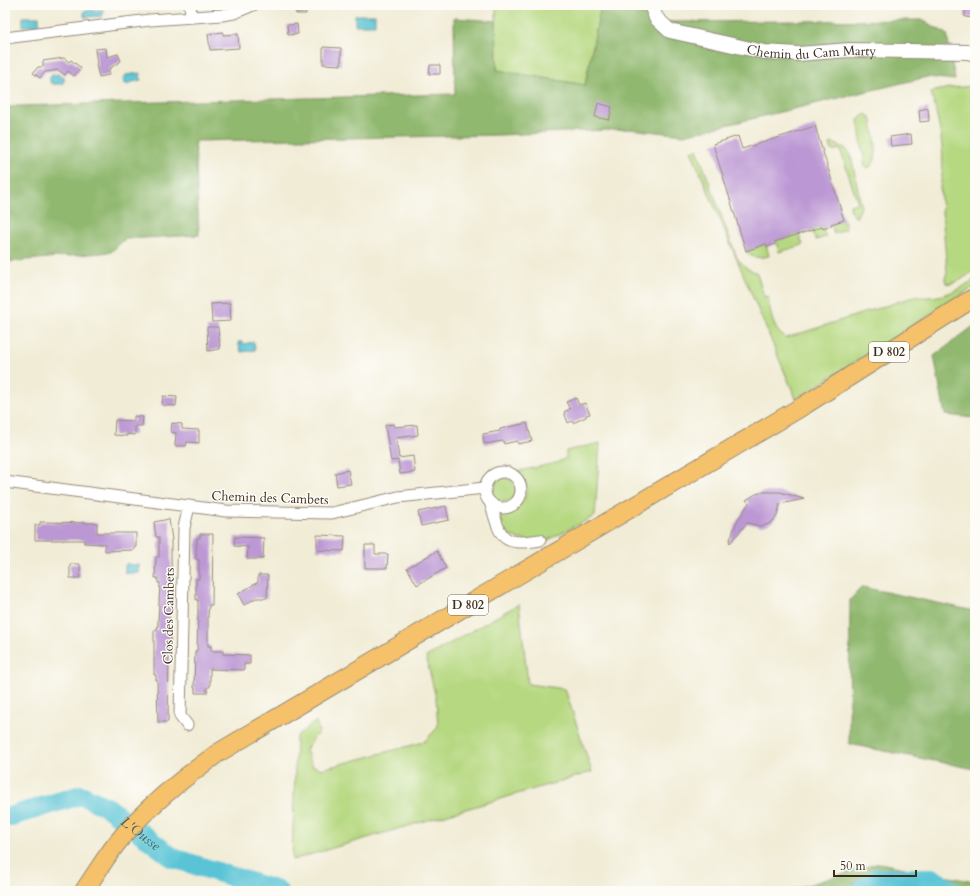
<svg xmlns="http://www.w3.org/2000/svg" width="980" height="896" font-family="Cardo,serif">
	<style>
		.green { fill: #b6d880; stroke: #78814f }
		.forest { fill: #90b86e; stroke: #667146 }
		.water { fill: #5ac4d6; stroke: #4a777a }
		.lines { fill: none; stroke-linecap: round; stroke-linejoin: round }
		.river { stroke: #5ac4d6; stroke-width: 20 }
		.building { fill: #bb97d4 }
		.minor-casing { stroke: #968b7a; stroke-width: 13 }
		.tertiary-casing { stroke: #968b7a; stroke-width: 16 }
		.primary-casing { stroke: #968b7a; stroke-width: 20 }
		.minor { stroke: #fff; stroke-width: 11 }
		.tertiary { stroke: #fff; stroke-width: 14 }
		.primary { stroke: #f5c16b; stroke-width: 18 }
		.labels { text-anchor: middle; stroke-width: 3; stroke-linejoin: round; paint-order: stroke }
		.shield { fill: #fdfcf7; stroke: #75695f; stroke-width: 1 }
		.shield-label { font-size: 12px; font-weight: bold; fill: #3b2a1e }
		.street-label { font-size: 13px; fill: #3b2a1e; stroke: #fdfcf7 }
		.water-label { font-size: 14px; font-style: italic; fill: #46605e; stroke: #fdfcf7 }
	</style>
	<rect width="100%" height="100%" fill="#fdfcf7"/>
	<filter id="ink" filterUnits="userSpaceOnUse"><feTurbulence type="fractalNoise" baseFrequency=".025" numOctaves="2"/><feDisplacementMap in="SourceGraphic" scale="8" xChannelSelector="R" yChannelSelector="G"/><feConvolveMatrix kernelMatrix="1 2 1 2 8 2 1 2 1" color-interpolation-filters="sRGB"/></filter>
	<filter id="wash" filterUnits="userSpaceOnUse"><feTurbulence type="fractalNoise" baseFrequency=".012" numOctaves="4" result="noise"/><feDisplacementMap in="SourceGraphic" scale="16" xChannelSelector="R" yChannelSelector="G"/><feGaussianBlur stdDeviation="0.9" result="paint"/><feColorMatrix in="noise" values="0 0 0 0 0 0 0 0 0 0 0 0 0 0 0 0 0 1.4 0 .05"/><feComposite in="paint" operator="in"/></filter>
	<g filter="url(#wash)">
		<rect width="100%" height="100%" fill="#f1ecd6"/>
		<path class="green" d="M496,5H601L585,85L497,70Z
			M975,86V270C967,275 956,286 946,283L945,279L947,271L940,187C947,156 939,122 931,92L949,88Z
			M866,114L871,118L872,122C874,134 882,163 867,168L865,167L858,120L861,117Z
			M833,143L845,148L851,155L861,205L860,210L856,218L851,212L850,205L858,203L840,149L832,151L830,144Z
			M697,149L737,258L746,268L757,273L764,297L768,296C771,312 771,329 786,338L913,297C918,296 923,298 928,297C946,297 961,288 975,279V286L796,399L691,151Z
			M844,220L846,229L834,234L831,224Z
			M822,227L826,237L816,240L812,230Z
			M799,234L803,245L779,252L776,241Z
			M766,244L769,256C760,258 751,259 746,251Z
			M600,443L595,516L542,543L519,539L502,532L496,511C509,512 528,505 526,489C525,482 519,479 519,471L556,463L566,458V451Z
			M492 490a12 12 0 1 1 24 0a12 12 0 1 1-24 0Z
			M519,604L528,684L565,689L592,772L292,860L296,737L316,721L319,732L309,744L306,750L309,759L313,766L322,769L424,742L438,727L436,698L426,657Z"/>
		<path class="forest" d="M601,5H617L668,22L922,20L947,34L955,80L927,77L684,135L629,129L500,135L195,141L199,235L125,239L111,252L5,262V108L16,106L455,94L454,18L496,21L497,70L585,85Z
			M975,325V418L945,415L934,356Z
			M862,587L975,611V769L849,744L850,600Z
			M879,863L975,882V891H945L867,875L843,891H788Z"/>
		<path class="water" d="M103,10V16L84,17V11Z
			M355,15H375V25H355Z
			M23,17H39V26H23Z
			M140,73L141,80L132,82L129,85L124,83L123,79L126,75Z
			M58,74L65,79L62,84H53L50,82V77L52,75Z
			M238,342H243V344L254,342L255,350L241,352Z
			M127,563L130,565H139V573H125V565Z"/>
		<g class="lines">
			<g class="river">
				<path id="s1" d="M5,818L81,795L107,807L173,858L278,891"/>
				<path d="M861,891L877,878H932L952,891"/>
			</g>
		</g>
		<g id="blocks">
			<path class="building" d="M296,5H306V14H296Z
				M965,5H975V18L965,17Z
				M297,24L298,34L288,35L287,25Z
				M223,32V35L238,34L239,48L210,50L208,34Z
				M323,47L341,48V65L323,64Z
				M106,48L107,57L118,54L121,61L109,69V75L99,77L96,64H97L95,49Z
				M64,58L69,62L71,60L81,68L74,76L68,71L65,75L58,70L45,72L40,78L33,73L38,67H43V61Z
				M430,65H440V74H429Z
				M598,103L612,107L609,120L595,117Z
				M928,108L929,121L920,122L919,110Z
				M815,126L844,220L831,224V226L823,229L822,227L774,242L775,244L767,247L766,244L746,251L713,144L738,136L742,149Z
				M911,134L912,144L891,146L890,137Z
				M230,303L231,321L212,322L211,304Z
				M207,327H218L220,349L208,351Z
				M163,396L177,397L176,406L162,405Z
				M576,398L579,405L585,403L590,414L586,415V417L573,423L572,421L568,423L564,412L570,409L566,402Z
				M134,416L143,417L142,426H135V435L127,434V436L114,435L115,420L134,421Z
				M172,423L182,424V429L199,430V443L187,442L186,446H175L176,433L171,432Z
				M527,423L532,441L518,444L517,441L504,444L503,441L484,444L483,434L500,431V429Z
				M394,424V427L417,425L418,435L396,438L399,458L413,456L415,472L400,474L398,460L391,461L385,425Z
				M348,470L351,484L337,486L335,473Z
				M763,492H780L804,499L780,504L777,516L772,522L766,525L760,526L747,523L730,543L729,542L737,521L749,503L746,500L756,494Z
				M446,506L449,520L421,526L418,512Z
				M169,519L172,540H171V558L172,578H170L169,630H171L170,650H169L168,722H158L157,680H156V675H154V630H157L158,624L160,583H158V578H155L156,557H159V537H156L154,522Z
				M40,522L97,523V533H136V547H134V550L105,551V544L84,543V540H35V525H40Z
				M200,534H213L212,605H209L208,616V646H211V651H223V654L250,655V664H244V670L210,669V687H207V693H195V688H194L195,651H197L198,612V600H196V579H199V560L196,559L197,538H200Z
				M317,535L345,536L344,551L317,550Z
				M235,537L264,538L263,559H247L248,547L234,546Z
				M365,545H375V554H388L387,568H365Z
				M437,551L446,568L417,585L407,568Z
				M70,564H80V578H70Z
				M258,575H268L267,598H256L244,605L238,594L258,582Z"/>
		</g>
	</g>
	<g filter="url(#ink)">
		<use href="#blocks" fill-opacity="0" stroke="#968b7a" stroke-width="1"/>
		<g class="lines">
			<defs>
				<path id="minor" d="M190,5L191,16
					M5,38L150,20L222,15L234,13L253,5
					M485 490a18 18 0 1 1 36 0a18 18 0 1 1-36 0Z
					M5,482L226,511L332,513L398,497L485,488
					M490,502C501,536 499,547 540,540
					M187,725L180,716L184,528L189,506"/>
				<g id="tertiary">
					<path id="s2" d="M651,5L656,18L670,31L764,52L798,54L849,50L968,52L975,54"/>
				</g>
				<path id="primary" d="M84,891C95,875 105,858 117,843C145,808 182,779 218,753L803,406L975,297"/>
			</defs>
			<use href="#minor" class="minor-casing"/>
			<use href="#tertiary" class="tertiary-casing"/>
			<use href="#primary" class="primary-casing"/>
			<use href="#minor" class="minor"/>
			<use href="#tertiary" class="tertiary"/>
			<use href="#primary" class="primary"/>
		</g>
	</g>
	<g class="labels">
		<g class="shield">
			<rect x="869" y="342" width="40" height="20" rx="3"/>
			<rect x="448" y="595" width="40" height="20" rx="3"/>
		</g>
		<g class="shield-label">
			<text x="889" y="356">D 802</text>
			<text x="468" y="609">D 802</text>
		</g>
		<g class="street-label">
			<text dy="5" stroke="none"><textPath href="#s2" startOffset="177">Chemin du Cam Marty</textPath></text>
			<text transform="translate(270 497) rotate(2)" y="5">Chemin des Cambets</text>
			<text transform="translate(168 616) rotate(-89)" y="5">Clos des Cambets</text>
		</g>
		<g class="water-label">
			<text dy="5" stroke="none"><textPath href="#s1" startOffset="151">L'Ousse</textPath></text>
		</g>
	</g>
	<rect width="980" height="896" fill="none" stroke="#fdfcf7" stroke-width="20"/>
	<path d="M834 870v6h82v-6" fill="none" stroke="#3b2a1e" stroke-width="2"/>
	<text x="840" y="870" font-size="12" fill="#3b2a1e" stroke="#fdfcf7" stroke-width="3" paint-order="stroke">50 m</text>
</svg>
